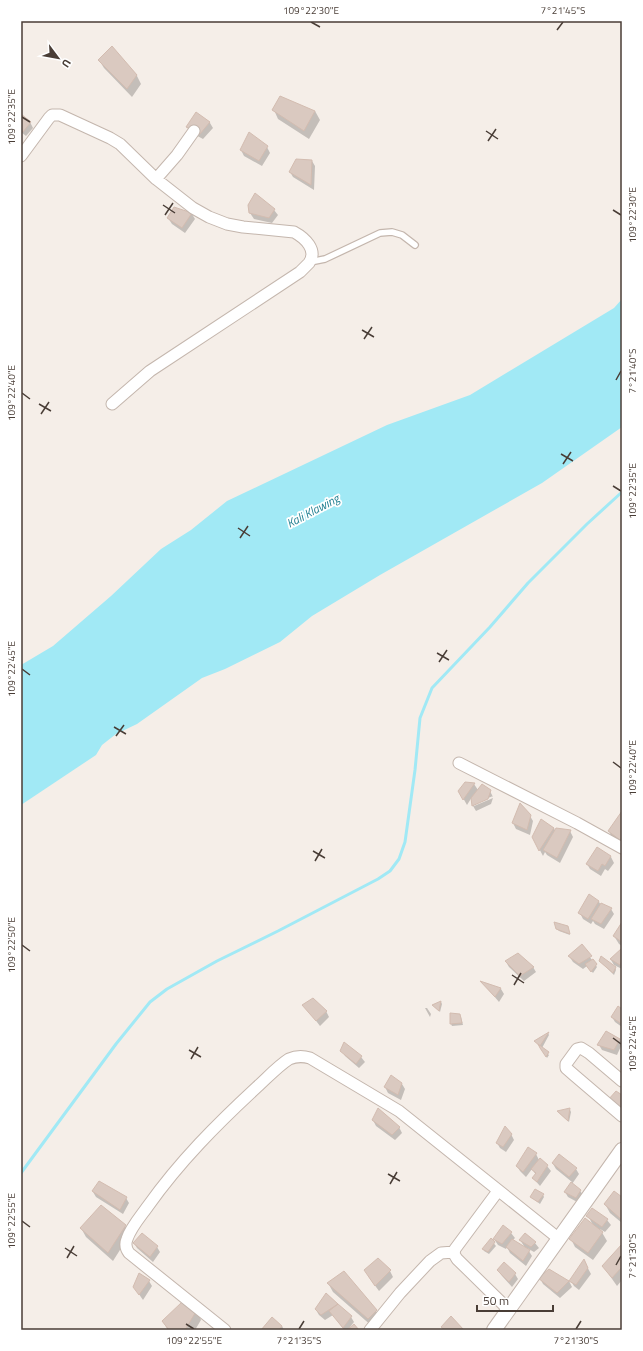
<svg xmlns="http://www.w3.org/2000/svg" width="643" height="1351" font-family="'Titillium Web',sans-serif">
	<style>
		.water { fill: #a1e9f5 }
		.shadow { fill: #0003 }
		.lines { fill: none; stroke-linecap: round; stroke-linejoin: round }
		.stream { stroke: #a1e9f5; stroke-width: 3 }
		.building { fill: #dac9c0; stroke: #d3bcb0 }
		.service-casing { stroke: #c4b6ad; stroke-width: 8 }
		.minor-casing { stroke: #c4b6ad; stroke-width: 13 }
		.tertiary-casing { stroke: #c4b6ad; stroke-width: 16 }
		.service { stroke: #fff; stroke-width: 5.5 }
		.minor { stroke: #fff; stroke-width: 11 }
		.tertiary { stroke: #fff; stroke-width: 14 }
		.ticks { fill: none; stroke: #493d36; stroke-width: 1.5 }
		.labels { text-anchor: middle; stroke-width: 3.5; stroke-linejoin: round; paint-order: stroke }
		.water-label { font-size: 12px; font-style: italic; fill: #228092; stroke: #fff }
		.neatline { fill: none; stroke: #493d36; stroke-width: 1.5 }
		.ticks-label { font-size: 10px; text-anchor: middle; fill: #493d36 }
	</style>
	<rect width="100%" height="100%" fill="#f5eee8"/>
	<path class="water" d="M622,299V427L542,483L380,575L312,616L280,642L225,669L202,678L137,724L116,734L102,745L96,755L21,805V665L53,646L111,596L161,549L191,530L227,501L387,425L470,395L614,308Z"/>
	<path class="shadow" d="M112,48L137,76L141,84L132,97L104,68L99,60Z
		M274,110L315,111L320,120L309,139L278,119Z
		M196,114L210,123L213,128L203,139L190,132L187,127Z
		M21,115L30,122L33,128L26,136L21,132Z
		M267,147L270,153L262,166L244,156L241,150Z
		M312,161L315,166L314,190L293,177L290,172Z
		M175,208L192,214L195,219L185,233L172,224L168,218Z
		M274,210L278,215L272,223L254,219L250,213Z
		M466,783L474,784L478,790L490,791L493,797V796L474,804V806L493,798L491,804L476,811L473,806L472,797L467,805L459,791Z
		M622,813V844L612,837L609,831Z
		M530,816L533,821L530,835L516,829L513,823Z
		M542,821L554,828L555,831H570L573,837L560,863L547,855L545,852L543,856L533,837Z
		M598,849L611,857L614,863L608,871L605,869L601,876L590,869L587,864Z
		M589,896L599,902L601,905L611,909L614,914L604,929L595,924L593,921L591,924L583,919L580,913Z
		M622,924V946L619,944L614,936Z
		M557,929L568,930L570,935L559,931Z
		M582,946L597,967L593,973L587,966L583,969L573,962L569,956Z
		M622,949V969L614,965L611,960Z
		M600,961L615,967L616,970L614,975Z
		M506,962L533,967L536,972L524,981L509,967Z
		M482,982L501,989L504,994L499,1002Z
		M441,1002L442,1004L440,1012L435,1007Z
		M304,1005L326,1011L329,1017L320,1026Z
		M425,1008H427L431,1014L430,1017Z
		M622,1010V1027L615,1022L612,1017Z
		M461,1017L463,1025L452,1026L451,1024Z
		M548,1033L549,1035L542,1048L549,1055L547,1058L536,1041Z
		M606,1033L620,1040L622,1044L617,1055L602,1050L599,1045Z
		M342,1051L361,1057L365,1062L359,1068L345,1056Z
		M402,1084L405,1089L401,1100L388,1093L385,1087Z
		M570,1110L571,1112L569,1122L558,1112Z
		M373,1120L399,1127L402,1133L395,1140L376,1126Z
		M511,1134L514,1140L506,1152L500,1148L497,1143Z
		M536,1154L539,1160L547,1166L551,1171L540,1186L533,1178L536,1175L532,1169L526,1177L520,1171L517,1166Z
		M553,1164L576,1169L579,1174L572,1184L580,1191L584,1196L579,1203L568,1197L565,1192L572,1182L556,1169Z
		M93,1192L126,1198L129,1203L123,1214L96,1197Z
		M543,1195L544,1197L540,1204L531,1197Z
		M622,1199V1223L610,1213L605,1204Z
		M588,1216L607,1220L611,1225L605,1232L600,1229L607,1241L593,1260L575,1247L571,1239L593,1225Z
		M125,1226L130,1234L113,1261L86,1237L81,1228Z
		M503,1226L511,1233L515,1238L512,1241L526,1249L520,1240L526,1234L535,1243L539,1248L534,1252L527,1248L532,1256L526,1266L510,1253L507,1247L506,1249L498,1245L494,1239Z
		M491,1240L496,1246L489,1254L484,1251L483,1249Z
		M134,1243L157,1247L160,1252L153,1262L137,1248Z
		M622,1246V1280L617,1286L603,1266Z
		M378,1259L390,1271L393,1277L379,1291L368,1276Z
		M584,1261L591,1274L579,1290L574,1286L571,1281Z
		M498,1271L515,1274L518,1279L512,1287L502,1276Z
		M540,1278L569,1281L572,1287L560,1298L543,1284Z
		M149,1281L152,1286L143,1300L134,1287Z
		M328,1283L376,1311L381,1319L373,1327L333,1292Z
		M326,1295L351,1317L354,1322L350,1327L358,1330H344L333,1315L325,1320L319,1315L316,1310Z
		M197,1311L201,1320L195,1330H168L163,1322Z
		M282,1326L284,1330H262Z"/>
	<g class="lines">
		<path class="stream" d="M21,1173L116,1044L150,1002L167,989L217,961L278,931L378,879L390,871L399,859L405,842L415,770L420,718L432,688L490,627L528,583L587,524L622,492"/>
	</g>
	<path class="building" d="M112,46L137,75L127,89L98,60Z
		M280,96L315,111L304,131L272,110Z
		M196,112L210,122L200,134L186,127Z
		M21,114L31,122L23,132L21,130Z
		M249,132L268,146L259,161L240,150Z
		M296,159L312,160L311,185L289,172Z
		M255,193L275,209L269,218L249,213L248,205Z
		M174,207L192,213L182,228L167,218Z
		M465,782L475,783L463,800L458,791Z
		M482,784L491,790L488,799L472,806L471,798Z
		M520,803L531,815L527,830L512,823Z
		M622,811V837L620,840L608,831Z
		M541,819L554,828L539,851L532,837Z
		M556,828L571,830L557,858L543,850Z
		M597,847L611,856L605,866L602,864L598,871L586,864Z
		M589,894L599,901L588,919L578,913Z
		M601,903L612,908L601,924L591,919Z
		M554,922L568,926L570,934L556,929Z
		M622,922V942L613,936Z
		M582,944L592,956L579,964L568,956Z
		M622,948V961L620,965L610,959Z
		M518,953L534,967L520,976L505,961Z
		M601,956L616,967L613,973L599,961Z
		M593,959L597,964L591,972L585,964Z
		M480,981L501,988L495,997Z
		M313,998L327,1011L316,1021L302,1005Z
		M441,1001L439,1011L432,1005Z
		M618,1006L622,1009V1024L611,1017Z
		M450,1013L460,1014L462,1023L450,1024Z
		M606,1031L620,1039L614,1050L597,1045Z
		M549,1032L540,1046L534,1041Z
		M344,1042L362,1056L356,1064L340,1051Z
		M538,1044L549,1052L546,1057L540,1048Z
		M391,1075L402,1083L398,1095L384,1087Z
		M616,1091L622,1095V1108L608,1100Z
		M378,1108L400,1127L392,1135L372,1120Z
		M570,1108L568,1121L557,1111Z
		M505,1126L512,1134L503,1147L496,1143Z
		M528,1147L537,1153L523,1172L516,1166Z
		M559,1154L577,1168L569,1177L552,1163Z
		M540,1158L548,1165L537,1182L532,1178L536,1173L531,1169Z
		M99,1181L127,1197L120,1210L92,1191Z
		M571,1182L581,1190L576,1198L564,1192Z
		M535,1189L544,1194L538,1202L530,1197Z
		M614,1191L622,1197V1220L604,1204Z
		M101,1205L126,1225L108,1253L80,1228Z
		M592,1208L608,1219L602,1227L586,1216Z
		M585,1218L603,1232L588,1253L569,1239Z
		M503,1225L512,1232L502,1244L493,1239Z
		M142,1233L158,1246L150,1257L133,1243Z
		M525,1233L536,1242L531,1247L519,1240Z
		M491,1238L495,1242L488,1252L482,1249Z
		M512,1239L530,1250L523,1261L506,1247Z
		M622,1244V1267L612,1278L602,1266Z
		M378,1258L391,1270L375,1286L364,1270Z
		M584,1259L588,1268L576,1285L569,1281Z
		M504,1262L516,1273L509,1282L497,1270Z
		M549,1269L569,1281L557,1293L538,1278Z
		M344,1271L377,1310L368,1319L327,1283Z
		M139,1273L150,1280L139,1295L133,1287Z
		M326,1293L338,1304L321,1315L315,1309Z
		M182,1302L197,1310L185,1330H169L162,1321Z
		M338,1304L352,1316L343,1328L329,1311Z
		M451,1316L464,1330H445L441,1327Z
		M272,1317L282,1326L279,1330H261Z
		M354,1324L359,1330H347Z"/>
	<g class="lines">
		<defs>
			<path id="service" d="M310,262L325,259L380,233L392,232L402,235L415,245"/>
			<path id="minor" d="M21,156L49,118L52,115H60L110,138L120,144L156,179L193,208L209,217L227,224L243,227L294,232C305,238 318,250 309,263C306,266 303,269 300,272L150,371L112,404
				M156,179L177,155L194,131
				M459,763L577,823L622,848
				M622,1081L589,1053L581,1048L577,1049L566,1064V1068L574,1075L622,1116
				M498,1191L455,1249L454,1254L457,1259L508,1309
				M225,1330L129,1253C126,1249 125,1244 127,1239C131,1227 141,1216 148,1206C180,1161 217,1124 257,1087C267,1078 278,1066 289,1059C296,1056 303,1056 310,1058L399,1111L558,1238
				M370,1330L400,1293L430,1261L441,1253L454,1252"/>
			<path id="tertiary" d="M494,1330L622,1150"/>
		</defs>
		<use href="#service" class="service-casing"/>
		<use href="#minor" class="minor-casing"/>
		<use href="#tertiary" class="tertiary-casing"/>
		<use href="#service" class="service"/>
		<use href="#minor" class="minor"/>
		<use href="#tertiary" class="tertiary"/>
	</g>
	<path class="ticks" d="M311,22L320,27M557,30L563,22M22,117L30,122M486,131L498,139M488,141L496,129M163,205L175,213M613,210L621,215M165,215L173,203M362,330L374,337M364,339L372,327M616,380L621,371M22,393L30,399M39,404L51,411M41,414L49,402M561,454L573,461M563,464L571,452M613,486L621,491M238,528L250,536M240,538L248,526M437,653L449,660M439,662L447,650M22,669L30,675M114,727L126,734M116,736L124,725M613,762L621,768M313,851L325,858M315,861L322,849M22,945L30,951M512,975L524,983M514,985L521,973M613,1038L621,1044M189,1050L201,1057M191,1059L198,1047M388,1174L400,1181M390,1184L397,1172M22,1221L30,1227M65,1248L77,1256M67,1258L74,1246M616,1265L621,1256M186,1324L194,1329M299,1329L304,1321M576,1329L581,1321"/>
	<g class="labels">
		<g class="water-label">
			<text transform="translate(313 511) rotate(-28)" y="4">Kali Klawing</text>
		</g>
	</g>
	<rect width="643" height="1351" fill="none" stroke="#ffffff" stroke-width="44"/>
	<g transform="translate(58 58) rotate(122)" stroke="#ffffff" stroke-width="3" paint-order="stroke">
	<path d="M0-3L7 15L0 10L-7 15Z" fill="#493d36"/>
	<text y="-6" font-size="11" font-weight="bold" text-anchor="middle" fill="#493d36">U</text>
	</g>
	<path d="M477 1305v6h76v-6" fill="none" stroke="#493d36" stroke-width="2"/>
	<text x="483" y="1305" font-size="12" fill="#493d36" stroke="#ffffff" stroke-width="3" paint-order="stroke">50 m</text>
	<rect x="22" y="22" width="599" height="1307" class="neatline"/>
	<g class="ticks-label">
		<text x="311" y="14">109°22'30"E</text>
		<text x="563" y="14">7°21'45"S</text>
		<text transform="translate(11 117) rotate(-90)" y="4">109°22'35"E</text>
		<text transform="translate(632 215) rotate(-90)" y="4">109°22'30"E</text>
		<text transform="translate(632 371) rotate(-90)" y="4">7°21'40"S</text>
		<text transform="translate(11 393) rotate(-90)" y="4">109°22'40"E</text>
		<text transform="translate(632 491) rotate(-90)" y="4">109°22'35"E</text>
		<text transform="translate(11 669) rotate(-90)" y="4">109°22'45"E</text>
		<text transform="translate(632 768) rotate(-90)" y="4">109°22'40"E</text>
		<text transform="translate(11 945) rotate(-90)" y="4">109°22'50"E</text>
		<text transform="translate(632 1044) rotate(-90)" y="4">109°22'45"E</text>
		<text transform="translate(11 1221) rotate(-90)" y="4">109°22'55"E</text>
		<text transform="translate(632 1256) rotate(-90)" y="4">7°21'30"S</text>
		<text x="194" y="1344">109°22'55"E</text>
		<text x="299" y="1344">7°21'35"S</text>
		<text x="576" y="1344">7°21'30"S</text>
	</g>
</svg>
